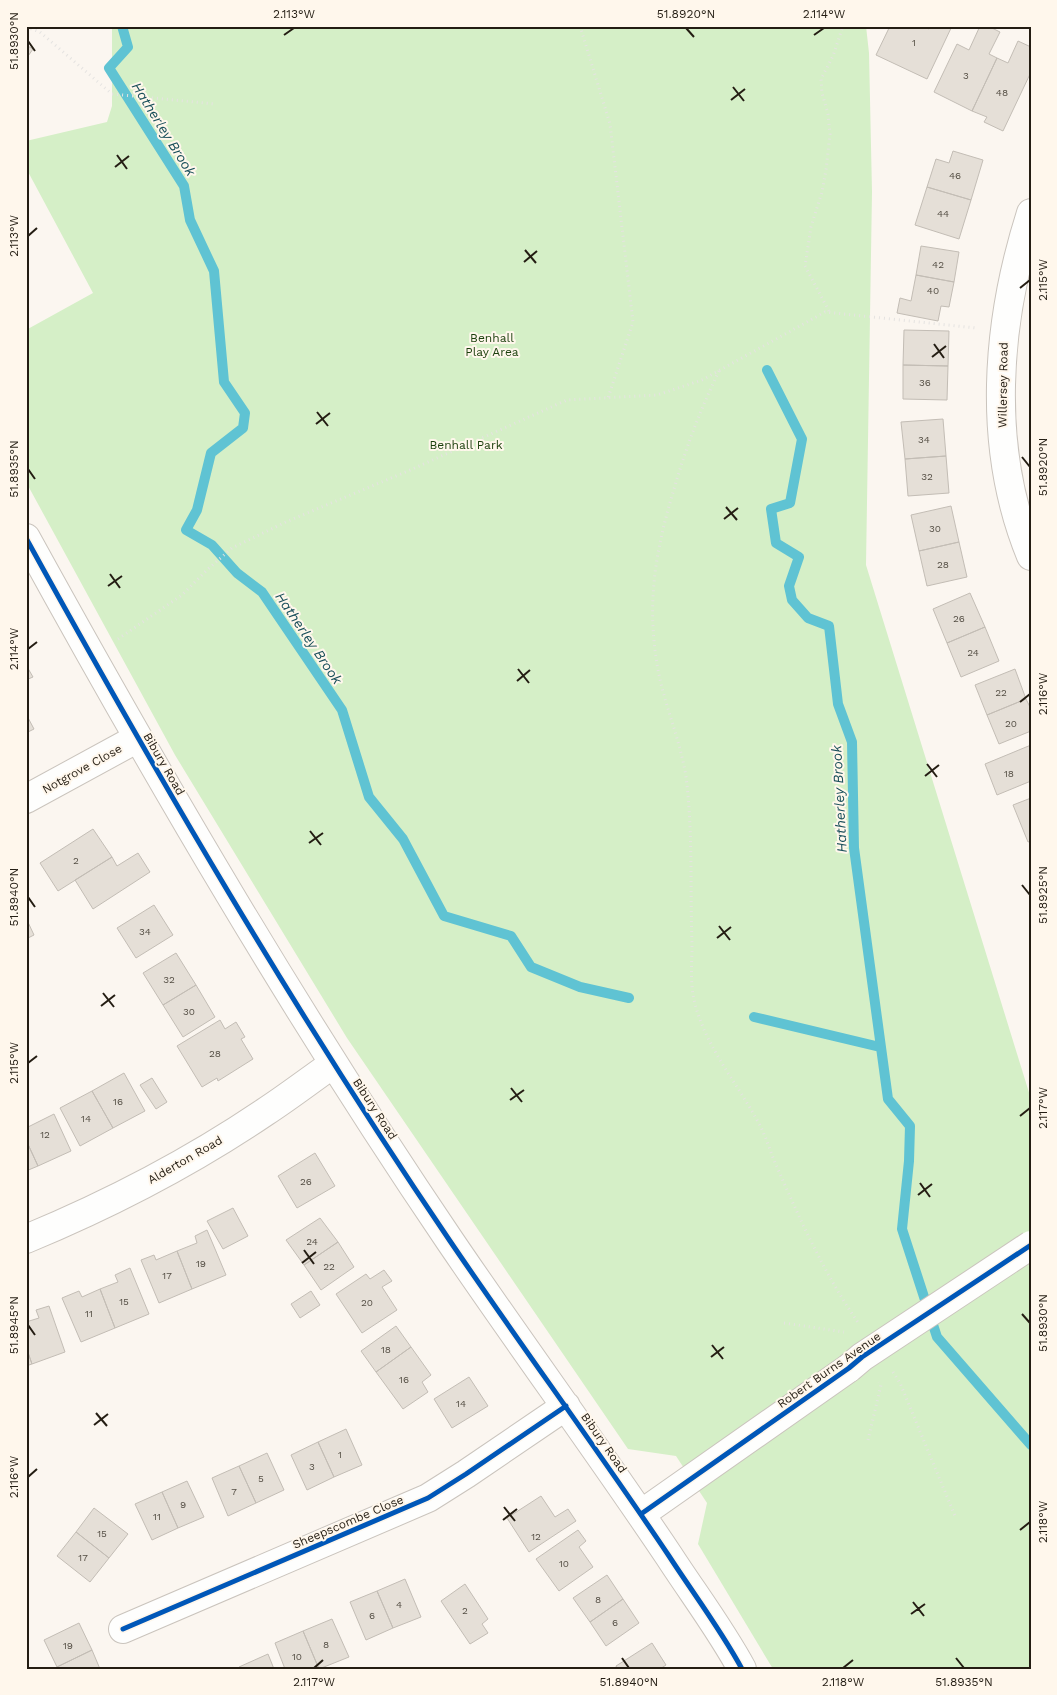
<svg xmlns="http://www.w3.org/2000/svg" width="1057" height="1695" font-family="'Work Sans',sans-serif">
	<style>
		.green { fill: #d5efc7 }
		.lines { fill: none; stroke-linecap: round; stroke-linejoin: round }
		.stream { stroke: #5fc3d3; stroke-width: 10 }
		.building { fill: #e5dfd7; stroke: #c3bdb5 }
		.street-casing { stroke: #cac4bd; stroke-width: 30 }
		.path { stroke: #e5e3e1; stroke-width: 3; stroke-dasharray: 1 4; stroke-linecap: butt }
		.street { stroke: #fefefd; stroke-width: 28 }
		.street-bridge-casing { stroke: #cac4bd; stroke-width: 30; stroke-linecap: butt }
		.street-bridge { stroke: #fefefd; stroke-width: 28 }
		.cycleway-casing { stroke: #fff7ec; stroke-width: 8 }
		.cycleway { stroke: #0057b8; stroke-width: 5 }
		.ticks { fill: none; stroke: #241d13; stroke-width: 2 }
		.labels { text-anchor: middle; stroke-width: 4; stroke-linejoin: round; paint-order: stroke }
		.number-label { font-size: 10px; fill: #544e44 }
		.park-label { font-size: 12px; fill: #1b3f0c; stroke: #fff7ec }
		.street-label { font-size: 12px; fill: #241d13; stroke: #fff7ec }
		.water-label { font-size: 14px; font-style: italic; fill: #194f5a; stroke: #fff7ec }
		.neatline { fill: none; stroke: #241d13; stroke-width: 2 }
		.ticks-label { font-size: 12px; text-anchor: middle; fill: #241d13 }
	</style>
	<rect width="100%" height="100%" fill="#fbf6f0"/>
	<path class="green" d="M112,26H866L869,53L872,192L866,565L1031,1099V1669H773L698,1544L707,1503L676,1456L628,1449L347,1038L175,755L26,482V330L93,293L26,168V141L107,122L112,106Z"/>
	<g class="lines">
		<path class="stream" d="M122,26L128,47L109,68L184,186L190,220L214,271L224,382L245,413L243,428L211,453L197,510L186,530L212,545L237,573L262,592L342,710L369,797L403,839L444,916L511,936L531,967L580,987L629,998
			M767,370L802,439L790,503L771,509L776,543L799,557L789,586L792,600L808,618L829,626L838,704L852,742L854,848L888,1099L910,1126L909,1161L902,1229L937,1337L1031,1445
			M754,1017L880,1047"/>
	</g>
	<path class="building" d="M890,26H924L929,29L930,26H952L927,79L876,55Z
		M980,26H988L1000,32L989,54L997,58L972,111L934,92L957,44L969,50Z
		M1018,41L1031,47V72L1003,131L984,122L987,117L972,111L997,58L1008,63Z
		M26,45L33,49L26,59Z
		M953,151L983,160L971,200L927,187L936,159L949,163Z
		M927,187L971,200L959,239L915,225Z
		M921,246L959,252L954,282L916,275Z
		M916,275L954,282L949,307L941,306L938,321L897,313L900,298L911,301Z
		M904,330L949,331L948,366L903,365Z
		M903,365L948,366L947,400L903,399Z
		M943,419L946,456L905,459L901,422Z
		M946,456L949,493L908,496L905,459Z
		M951,506L959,542L919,551L911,515Z
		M959,542L967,577L927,586L919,551Z
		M970,593L985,627L947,643L933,609Z
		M985,627L999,661L961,677L947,643Z
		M26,665L33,677L26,680Z
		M1015,669L1026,699L987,715L975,685Z
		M1026,699L1031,709V731L999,744L987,715Z
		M26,714L34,729L26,733Z
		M1031,745V781L997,795L985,764Z
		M1031,798V841L1028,842L1013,805Z
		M93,829L112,857L58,891L40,863Z
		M138,853L150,872L93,909L75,880L112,857L117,866Z
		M154,905L173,935L136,958L117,928Z
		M26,918L34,935L26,939Z
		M176,953L196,985L163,1005L143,973Z
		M196,985L215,1017L183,1037L163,1005Z
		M220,1020L225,1029L236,1022L245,1037L241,1039L253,1059L218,1081L217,1078L202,1087L177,1046Z
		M124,1073L145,1111L113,1128L92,1091Z
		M152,1078L167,1102L156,1109L140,1085Z
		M92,1091L113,1128L80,1146L60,1108Z
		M54,1114L71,1151L38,1166L26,1140V1128Z
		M26,1140L38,1166L26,1171Z
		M315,1153L335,1186L297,1208L278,1176Z
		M233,1208L248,1236L223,1249L207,1221Z
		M320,1218L338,1242L304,1265L286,1240Z
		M207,1230L226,1275L192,1289L177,1251L197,1243L195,1236Z
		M338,1242L354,1267L321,1290L304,1265Z
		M177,1251L192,1289L159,1303L141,1260L154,1255L156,1260Z
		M130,1268L149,1314L115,1328L100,1289L118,1282L115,1275Z
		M384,1270L392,1281L382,1287L397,1310L362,1333L336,1294L366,1274L370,1279Z
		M100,1289L115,1328L81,1342L62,1298L79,1291L82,1297Z
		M311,1291L320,1305L300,1318L291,1304Z
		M49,1306L65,1352L32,1364L26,1347V1322L39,1318L36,1310Z
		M396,1326L411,1347L376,1372L361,1351Z
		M26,1347L32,1364L26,1366Z
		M411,1347L431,1375L422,1382L428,1392L403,1409L376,1372Z
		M469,1377L488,1406L452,1428L434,1399Z
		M346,1429L362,1465L334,1477L318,1442Z
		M318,1442L334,1477L307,1490L291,1455Z
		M267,1453L284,1490L256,1503L239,1466Z
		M239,1466L256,1503L228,1516L212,1478Z
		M187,1481L204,1517L178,1528L162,1492Z
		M162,1492L178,1528L152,1540L135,1504Z
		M541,1496L555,1517L568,1509L576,1521L529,1552L507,1518Z
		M94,1508L128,1534L109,1558L76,1532Z
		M578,1530L586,1541L579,1547L593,1567L559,1591L536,1559Z
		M76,1532L109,1558L90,1582L57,1556Z
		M607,1575L623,1599L590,1622L573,1598Z
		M405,1579L421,1617L393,1628L377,1591Z
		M465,1584L488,1619L482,1624L488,1633L470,1644L441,1601Z
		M377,1591L393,1628L366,1640L350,1602Z
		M623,1599L639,1623L606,1646L590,1622Z
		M332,1619L349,1657L319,1669L303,1631Z
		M79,1623L92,1650L57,1667L44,1640Z
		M303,1631L319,1669H285L275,1643Z
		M652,1643L666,1665L660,1669H617L616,1666Z
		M92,1650L100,1669H57V1667Z
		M268,1654L274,1669H239V1667Z"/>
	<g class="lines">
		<defs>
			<path id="street" d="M1031,213C996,323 986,447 1031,556
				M26,538C158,778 296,1014 450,1241C522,1347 598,1450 669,1556C693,1593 721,1630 742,1669
				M26,799L138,738
				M26,1239C108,1205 191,1162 265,1112C288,1097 310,1080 333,1064
				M641,1514L849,1368
				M123,1629L428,1498L466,1474L566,1406"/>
		</defs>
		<use href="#street" class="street-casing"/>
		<path class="path" d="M580,26L610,124L633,322L608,398
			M26,27L40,32L112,94L215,104
			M829,311L805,266L811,227L822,192L826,170L830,134L828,114L822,93L821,79L833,56L843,26
			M719,371C702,406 688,442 677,479C657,544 646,596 657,664C663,702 680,738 686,777C693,832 690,888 692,944C692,962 690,982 694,1000C705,1046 735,1080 757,1120C766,1135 770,1152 777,1167C801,1222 825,1275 859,1324
			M118,639L182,595L208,569L232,548L288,521L408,471L567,400L657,395L702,380L825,312L976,328
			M784,1323L844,1332
			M893,1372L900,1383L955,1516
			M868,1440L881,1385L879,1382"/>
		<use href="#street" class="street"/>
		<defs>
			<path id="street-bridge" d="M849,1368L862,1357L1031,1245"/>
		</defs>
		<use href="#street-bridge" class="street-bridge-casing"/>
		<use href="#street-bridge" class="street-bridge"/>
		<defs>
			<path id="cycleway" d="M26,538C158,778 296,1014 450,1241C522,1347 598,1450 669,1556C693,1593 721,1630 742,1669
				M641,1514L849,1368L862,1357L1031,1245
				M123,1629L428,1498L466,1474L566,1406"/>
		</defs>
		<use href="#cycleway" class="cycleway-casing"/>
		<use href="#cycleway" class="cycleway"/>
	</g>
	<path class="ticks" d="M686,28L694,37M284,35L294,28M814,35L824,28M28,41L35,51M733,87L744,101M731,100L745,89M117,155L127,169M115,167L129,156M28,236L37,228M525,250L536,263M524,262L537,251M1020,288L1030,280M934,344L944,358M932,357L946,346M317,412L328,426M316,424L330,413M1022,457L1030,467M28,469L35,479M726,507L737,520M724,519L738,508M110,574L120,588M108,586L122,576M28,649L37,642M518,669L529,683M517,681L530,670M1020,702L1030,694M927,764L937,777M925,776L939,765M310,831L321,845M309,843L323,833M1022,885L1030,895M28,897L35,907M719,926L730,940M717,938L731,927M103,993L114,1007M101,1006L115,995M28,1063L37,1056M511,1088L522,1102M510,1100L524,1090M1020,1116L1030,1108M920,1183L930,1197M918,1195L932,1184M304,1250L314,1264M302,1263L316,1252M1022,1314L1030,1323M28,1325L35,1335M712,1345L723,1359M711,1357L724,1347M96,1413L107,1426M94,1425L108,1414M28,1477L37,1469M504,1507L515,1521M503,1520L517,1509M1020,1530L1030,1522M913,1602L924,1616M911,1614L925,1604M622,1658L629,1668M956,1658L964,1668M314,1668L323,1660M843,1668L853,1660"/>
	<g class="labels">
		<g class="number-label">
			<text x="914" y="46">1</text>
			<text x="966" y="79">3</text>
			<text x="1002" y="96">48</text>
			<text x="955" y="179">46</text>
			<text x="943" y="217">44</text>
			<text x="938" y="268">42</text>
			<text x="933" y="294">40</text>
			<text x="925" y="386">36</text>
			<text x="924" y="443">34</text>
			<text x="927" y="480">32</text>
			<text x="935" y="532">30</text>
			<text x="943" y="568">28</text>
			<text x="959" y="622">26</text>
			<text x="973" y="656">24</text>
			<text x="1001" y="696">22</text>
			<text x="1011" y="727">20</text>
			<text x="1009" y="777">18</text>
			<text x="76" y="864">2</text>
			<text x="145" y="935">34</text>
			<text x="169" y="983">32</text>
			<text x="189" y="1015">30</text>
			<text x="215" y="1057">28</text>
			<text x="118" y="1105">16</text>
			<text x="86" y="1122">14</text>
			<text x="45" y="1138">12</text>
			<text x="306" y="1185">26</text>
			<text x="312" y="1245">24</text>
			<text x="201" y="1267">19</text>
			<text x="329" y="1270">22</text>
			<text x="167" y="1279">17</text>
			<text x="124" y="1305">15</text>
			<text x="367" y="1306">20</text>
			<text x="89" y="1317">11</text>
			<text x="386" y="1353">18</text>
			<text x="404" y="1383">16</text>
			<text x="461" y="1407">14</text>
			<text x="340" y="1458">1</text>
			<text x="312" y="1470">3</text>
			<text x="261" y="1482">5</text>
			<text x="234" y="1495">7</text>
			<text x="183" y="1508">9</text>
			<text x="157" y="1520">11</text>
			<text x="102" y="1537">15</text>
			<text x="536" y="1540">12</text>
			<text x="83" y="1561">17</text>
			<text x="564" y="1567">10</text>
			<text x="598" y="1603">8</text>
			<text x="399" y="1608">4</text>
			<text x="465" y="1614">2</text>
			<text x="372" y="1619">6</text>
			<text x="615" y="1626">6</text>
			<text x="326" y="1648">8</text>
			<text x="68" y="1649">19</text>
			<text x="297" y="1660">10</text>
		</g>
		<g class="park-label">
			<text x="492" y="342">Benhall<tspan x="492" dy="14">Play Area</tspan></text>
			<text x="466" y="449">Benhall Park</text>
		</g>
		<g class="street-label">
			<text transform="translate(1003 385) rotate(-89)" y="4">Willersey Road</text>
			<text transform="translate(164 764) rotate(60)" y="4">Bibury Road</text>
			<text transform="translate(82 769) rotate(-29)" y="4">Notgrove Close</text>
			<text transform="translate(375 1109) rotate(57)" y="4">Bibury Road</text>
			<text transform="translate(185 1160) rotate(-30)" y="4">Alderton Road</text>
			<text transform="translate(829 1370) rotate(-35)" y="4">Robert Burns Avenue</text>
			<text transform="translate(604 1443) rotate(55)" y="4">Bibury Road</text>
			<text transform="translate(348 1522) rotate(-23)" y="4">Sheepscombe Close</text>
		</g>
		<g class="water-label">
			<text transform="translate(164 129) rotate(58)" y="5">Hatherley Brook</text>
			<text transform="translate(309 638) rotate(56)" y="5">Hatherley Brook</text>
			<text transform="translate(839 799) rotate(-93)" y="5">Hatherley Brook</text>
		</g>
	</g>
	<rect width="1057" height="1695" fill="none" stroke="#fff7ec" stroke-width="55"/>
	<rect x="28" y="28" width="1002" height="1640" class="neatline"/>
	<g class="ticks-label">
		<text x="294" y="18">2.113°W</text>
		<text x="686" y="18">51.8920°N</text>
		<text x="824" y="18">2.114°W</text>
		<text transform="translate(14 41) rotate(-90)" y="4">51.8930°N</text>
		<text transform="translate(14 236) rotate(-90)" y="4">2.113°W</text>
		<text transform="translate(1043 280) rotate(-90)" y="4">2.115°W</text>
		<text transform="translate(1043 467) rotate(-90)" y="4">51.8920°N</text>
		<text transform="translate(14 469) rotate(-90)" y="4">51.8935°N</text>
		<text transform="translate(14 649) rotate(-90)" y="4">2.114°W</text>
		<text transform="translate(1043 694) rotate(-90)" y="4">2.116°W</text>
		<text transform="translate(1043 895) rotate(-90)" y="4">51.8925°N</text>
		<text transform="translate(14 897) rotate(-90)" y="4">51.8940°N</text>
		<text transform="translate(14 1063) rotate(-90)" y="4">2.115°W</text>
		<text transform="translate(1043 1108) rotate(-90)" y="4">2.117°W</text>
		<text transform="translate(1043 1323) rotate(-90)" y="4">51.8930°N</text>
		<text transform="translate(14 1325) rotate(-90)" y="4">51.8945°N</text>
		<text transform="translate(14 1477) rotate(-90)" y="4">2.116°W</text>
		<text transform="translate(1043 1522) rotate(-90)" y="4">2.118°W</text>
		<text x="314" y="1686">2.117°W</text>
		<text x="629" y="1686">51.8940°N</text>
		<text x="843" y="1686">2.118°W</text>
		<text x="964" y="1686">51.8935°N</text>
	</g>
</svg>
